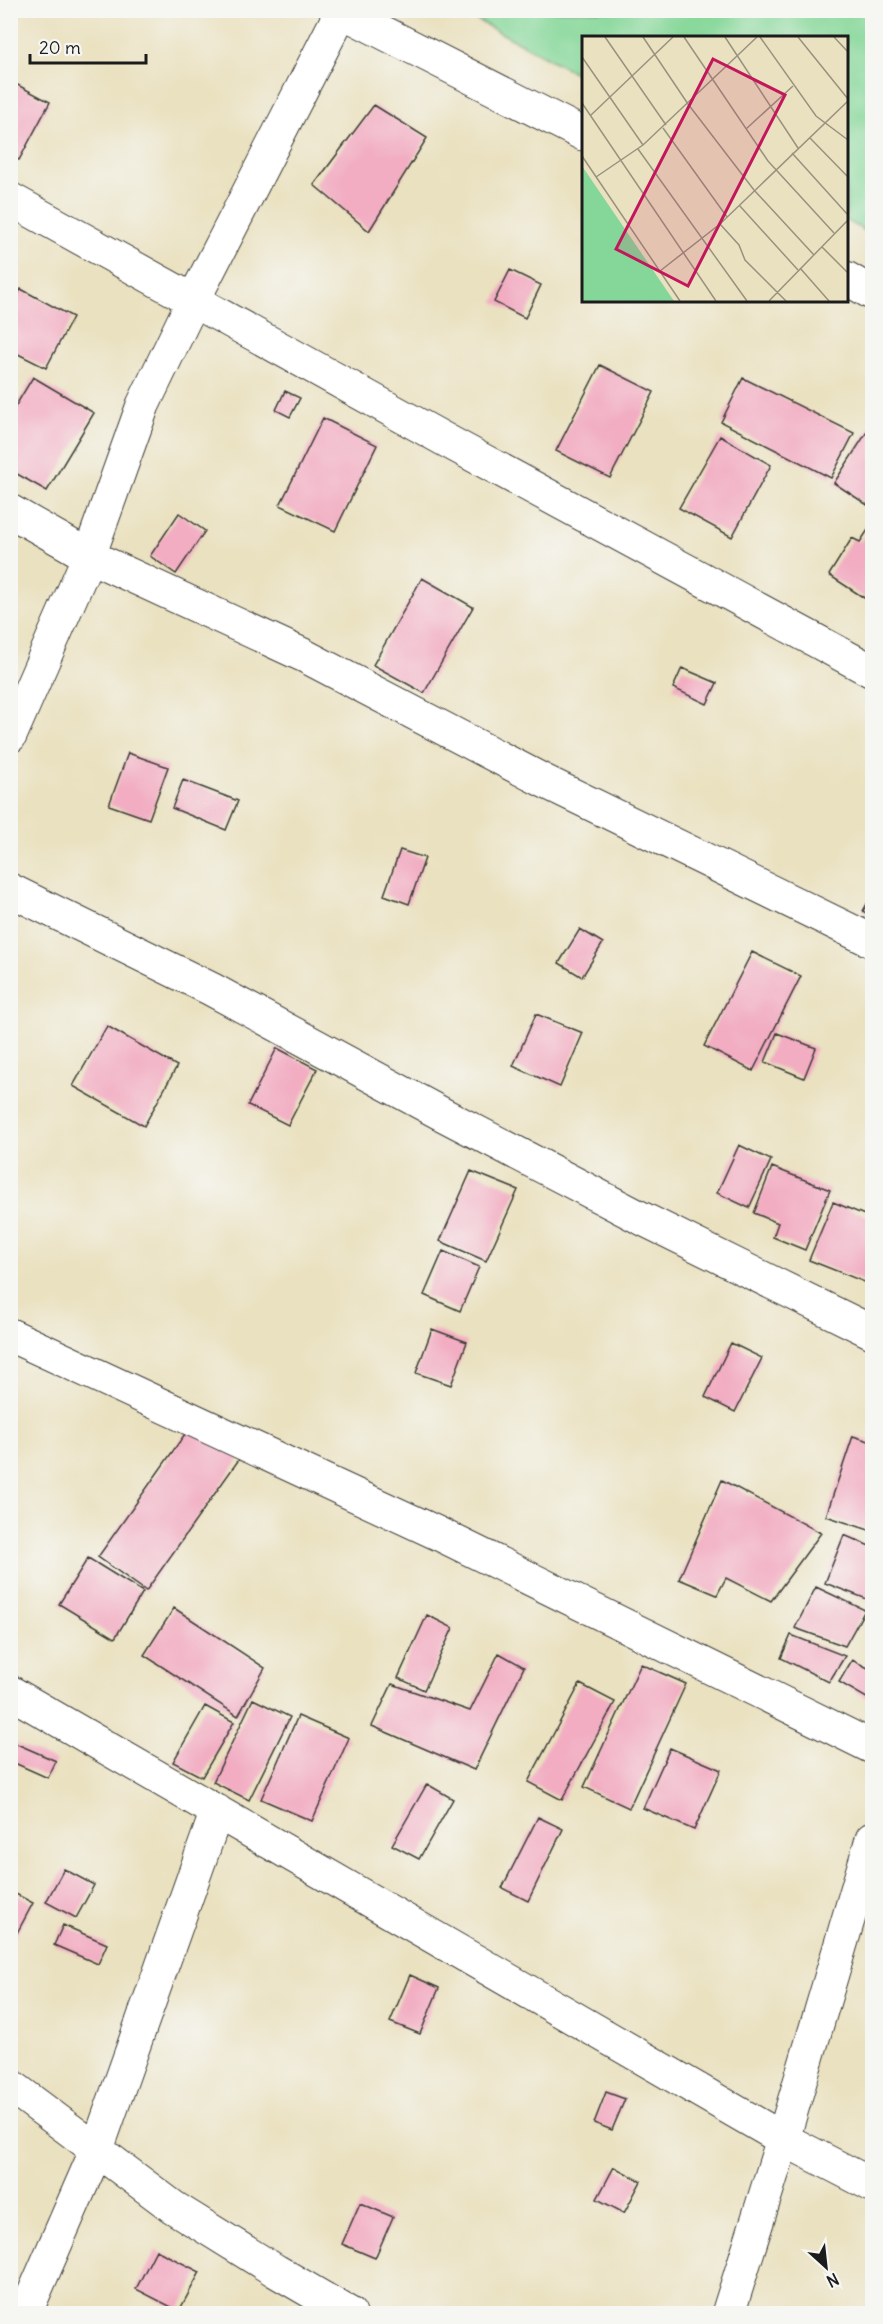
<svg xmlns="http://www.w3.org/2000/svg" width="883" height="2324" font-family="Delius,sans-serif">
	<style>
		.green { fill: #85d799; stroke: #507a5a; stroke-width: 1.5 }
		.building { fill: #f2adc2 }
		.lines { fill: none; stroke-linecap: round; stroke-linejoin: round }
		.minor-casing { stroke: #3b3a35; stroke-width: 35 }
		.minor { stroke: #fff; stroke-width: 33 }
		.inset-road { fill: none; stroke: #98927e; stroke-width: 1.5 }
		.view { fill: #c2185b; fill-opacity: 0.15; stroke: #c2185b; stroke-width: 3 }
		.inset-edge { fill: none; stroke: #1c1c1c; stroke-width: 3 }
	</style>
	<rect width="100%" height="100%" fill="#f6f6f2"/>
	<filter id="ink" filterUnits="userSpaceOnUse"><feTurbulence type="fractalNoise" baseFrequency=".0167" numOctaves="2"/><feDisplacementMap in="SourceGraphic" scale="12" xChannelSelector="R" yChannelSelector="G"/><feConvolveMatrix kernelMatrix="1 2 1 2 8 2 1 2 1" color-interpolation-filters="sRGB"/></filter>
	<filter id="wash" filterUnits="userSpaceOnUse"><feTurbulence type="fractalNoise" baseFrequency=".008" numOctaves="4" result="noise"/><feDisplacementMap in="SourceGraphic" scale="24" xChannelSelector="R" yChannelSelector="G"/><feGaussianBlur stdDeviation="1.35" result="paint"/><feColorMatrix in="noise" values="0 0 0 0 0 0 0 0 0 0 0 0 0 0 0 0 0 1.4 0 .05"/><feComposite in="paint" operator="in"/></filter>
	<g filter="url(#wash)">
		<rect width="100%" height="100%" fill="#eae1c0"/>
		<path class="green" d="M460,11H872V235L846,220V38H583V77Z"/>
		<g id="blocks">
			<path class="building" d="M10,81L50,102L19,160L10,156Z
				M374,105L427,138L369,231L314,185Z
				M510,270L541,285L525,318L494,302Z
				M21,289L73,317L46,368L10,350V309Z
				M600,365L654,392L610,478L556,451Z
				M33,377L94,413L47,491L10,470V415Z
				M743,378L854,433L831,478L721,422Z
				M285,391L300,398L290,417L276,410Z
				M323,418L377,445L335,531L280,505Z
				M872,424V508L834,483Z
				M720,436L771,465L732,537L679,508Z
				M179,513L205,531L176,574L150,556Z
				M872,524V603L829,575L852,538L860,542Z
				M422,578L473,607L424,693L373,665Z
				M682,668L717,683L707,704L673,688Z
				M128,753L168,767L149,819L109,805Z
				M183,780L238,801L226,830L172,808Z
				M400,850L425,858L409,904L384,895Z
				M872,895V917L863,911Z
				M580,929L603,943L582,977L559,963Z
				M752,952L801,976L753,1071L704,1046Z
				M536,1014L583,1033L560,1087L513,1066Z
				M107,1026L177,1066L144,1126L73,1086Z
				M777,1033L816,1048L804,1078L765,1062Z
				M277,1048L317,1069L288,1125L248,1105Z
				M739,1145L771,1160L749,1208L717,1193Z
				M772,1167L830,1190L805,1250L773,1237L778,1223L754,1213Z
				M471,1171L518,1190L486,1261L440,1241Z
				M833,1202L872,1218V1285L809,1260Z
				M443,1251L479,1267L460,1311L424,1295Z
				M432,1329L467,1342L451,1385L416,1373Z
				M731,1343L762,1358L735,1412L705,1397Z
				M192,1424L240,1458L146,1591L98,1557Z
				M853,1436L872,1442V1531L826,1516Z
				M722,1480L821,1533L771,1601L726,1578L717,1595L679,1579Z
				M844,1535L872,1547V1601L825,1583Z
				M88,1558L143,1592L115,1638L59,1604Z
				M816,1587L865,1610L845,1646L795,1628Z
				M174,1608L265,1668L238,1716L144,1655Z
				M427,1615L453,1628L424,1690L398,1678Z
				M791,1635L845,1656L829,1682L781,1658Z
				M499,1653L524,1667L474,1770L372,1726L392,1684L470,1711Z
				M852,1660L872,1670V1696L870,1700L839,1682Z
				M641,1664L686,1684L629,1808L584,1787Z
				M580,1684L615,1702L562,1800L528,1782Z
				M253,1699L290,1717L249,1800L213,1782Z
				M205,1706L234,1722L202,1777L173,1762Z
				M298,1716L349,1738L312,1821L261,1799Z
				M10,1741L56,1761L48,1778L10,1761Z
				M670,1748L721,1770L694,1830L643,1808Z
				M427,1784L453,1799L419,1859L392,1845Z
				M538,1817L563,1829L528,1901L502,1888Z
				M64,1869L94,1885L76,1918L46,1902Z
				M12,1892L33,1903L10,1946V1896Z
				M63,1925L107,1944L98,1964L54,1945Z
				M410,1975L439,1988L420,2034L390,2022Z
				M606,2092L625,2099L612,2130L594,2123Z
				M614,2167L641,2181L624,2213L597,2199Z
				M360,2203L393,2217L375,2258L342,2244Z
				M156,2250L200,2272L179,2311L136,2289Z"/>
		</g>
	</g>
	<g filter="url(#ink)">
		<use href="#blocks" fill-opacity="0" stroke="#3b3a35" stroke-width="1.5"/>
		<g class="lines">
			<defs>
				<path id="minor" d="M339,10L583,134
					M10,199L449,442L872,671
					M846,278L872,293
					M10,511L89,556L303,655L544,781L872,941
					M10,736L89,556L143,405L193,301L341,12
					M10,890L211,989L442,1114L637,1216L872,1332
					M10,1335L437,1533L872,1747
					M10,1692L783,2139L872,2185
					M10,2085L173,2207L276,2271L350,2314
					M25,2314L97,2149L217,1811
					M728,2314L783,2139L872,1839"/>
			</defs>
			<use href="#minor" class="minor-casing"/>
			<use href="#minor" class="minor"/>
		</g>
	</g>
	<g transform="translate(582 36)">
		<rect width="266" height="266" fill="#eae1c0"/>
		<path d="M0,130L92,265H0Z" fill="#85d799"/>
		<path class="inset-road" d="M23,1L84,89M61,1L106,68L172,154L232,219M102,1L186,125L252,197M143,1L216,112M178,1L234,80L266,104M216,1L266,63M252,1L266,16M0,21L61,109M0,67L134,265M9,79L91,1M81,92L145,181M164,93L211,50M228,102L266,141M56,113L165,265M210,117L266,179M0,120L98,265M14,141L61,109L175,1M157,169L216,234M138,188L157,209L163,224L204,265M240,211L266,237M218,232L247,265M78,235L138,188L266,65M187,265L266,184"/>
		<path class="view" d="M131,23L203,59L106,250L34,213Z"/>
		<rect width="266" height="266" class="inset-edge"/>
	</g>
	<rect width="883" height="2324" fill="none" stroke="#f6f6f2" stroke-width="36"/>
	<g transform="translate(826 2267) rotate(153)" stroke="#f6f6f2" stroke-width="4.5" paint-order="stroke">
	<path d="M0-4.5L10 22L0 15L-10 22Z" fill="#1c1c1c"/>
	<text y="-9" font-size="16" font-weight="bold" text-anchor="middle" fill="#1c1c1c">N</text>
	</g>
	<path d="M30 54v9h116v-9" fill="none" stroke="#1c1c1c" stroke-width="3"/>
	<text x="39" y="54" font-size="18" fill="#1c1c1c" stroke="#f6f6f2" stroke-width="4.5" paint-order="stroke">20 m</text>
</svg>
